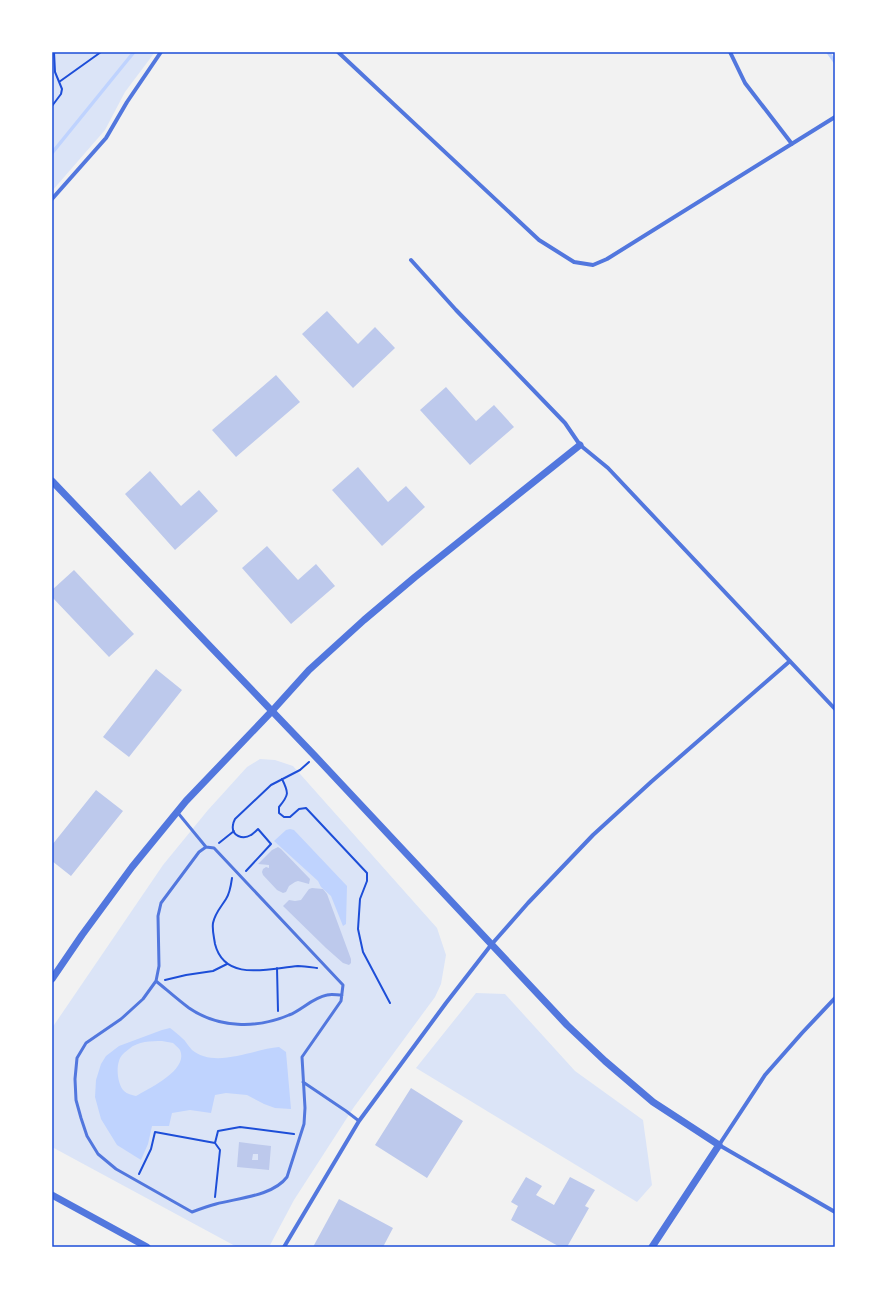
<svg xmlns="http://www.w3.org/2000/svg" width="887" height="1299" font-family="'Sofia Sans Condensed',sans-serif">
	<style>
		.green { fill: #dbe4f7 }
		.water { fill: #bfd3fe; fill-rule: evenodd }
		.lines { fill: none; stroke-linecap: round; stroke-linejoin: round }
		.stream { stroke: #bfd3fe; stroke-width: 3.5 }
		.building { fill: #bdc9ec; fill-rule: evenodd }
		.path { stroke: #1d4ed8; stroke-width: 2 }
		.service { stroke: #5277de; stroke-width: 3 }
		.minor { stroke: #5277de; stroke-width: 4 }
		.tertiary { stroke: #5277de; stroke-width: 7 }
		.neatline { fill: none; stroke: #1d4ed8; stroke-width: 1.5 }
	</style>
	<rect width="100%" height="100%" fill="#f2f2f2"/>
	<path class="green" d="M52,52H155L125,92L105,130L52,191Z
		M260,759L275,760L293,766L437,928L446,955L441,984L435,997L354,1107L294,1200L269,1247H237L52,1147V1028L163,865L208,810L247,767Z
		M476,993L505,994L575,1071L643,1120L652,1185L637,1202L416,1068Z"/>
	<path class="water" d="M290,829L294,830L347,886L346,924L343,926L331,896L321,887L318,881L274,841L286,830Z
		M170,1028C174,1031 178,1034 182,1038C186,1041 188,1046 192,1050C215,1069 254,1049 279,1047L286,1052L291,1109L275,1108L264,1104L247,1095L226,1093L215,1095L211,1113L190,1110L172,1113L169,1126H152L148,1144L141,1160L117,1145L101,1119L95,1097L96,1080L101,1064L106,1056L119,1046L162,1030ZM162,1041L173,1043C175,1045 178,1047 180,1050C189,1070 149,1088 136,1096C132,1095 127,1094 124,1091C118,1085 116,1069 119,1061C120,1056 125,1052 129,1049C138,1041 151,1041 162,1041Z"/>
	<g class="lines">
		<path class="stream" d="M828,52L835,62
			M52,153L134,52"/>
	</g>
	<path class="building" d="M327,311L358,344L375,327L395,348L353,388L302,334Z
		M276,375L300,402L236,457L212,430Z
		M446,387L476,421L494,405L514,427L470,465L420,410Z
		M358,467L388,502L406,486L425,507L382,546L332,490Z
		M150,471L181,506L199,490L218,511L175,550L125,494Z
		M267,546L298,580L316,564L335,586L291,624L242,568Z
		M74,570L134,634L109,657L52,597V590Z
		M156,669L182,690L129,757L103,737Z
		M96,790L123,811L71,876L52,861V845Z
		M278,847L281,849L310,879L309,884L298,881L295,882L289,886L286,892L283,893L277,890L263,875L262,872L263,869L266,867L269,868V865L258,864L272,850Z
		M312,888L323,889L327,894L351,959V963L349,965L343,963L326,948L283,906L289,900L295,901L301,900L309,889Z
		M411,1088L463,1121L427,1178L375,1145Z
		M239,1142L271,1146L269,1170L237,1167ZM253,1154H258V1160H252Z
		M526,1177L542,1186L536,1195L554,1205L570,1177L595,1190L585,1206L589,1208L567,1247H560L511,1220L518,1206L511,1202Z
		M339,1199L393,1228L383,1247H313Z"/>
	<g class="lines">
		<path class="path" d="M59,82L101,52
			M52,106L61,94L62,89L55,72L54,52
			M282,779C289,793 289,795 279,807V813L284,817H290L299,809L306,808L367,873V881L360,899L358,929L363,952L390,1003
			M219,843L234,831
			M246,871L271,844L258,829C256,831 253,834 251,835C243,840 231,836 233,825C233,823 234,821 235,819L271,785L300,770L309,762
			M232,878C231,885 230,893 226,899C221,907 215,913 213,923C212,930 214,937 215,944C225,983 270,968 298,966C304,966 310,967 317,968
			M277,968L278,1011
			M165,980L186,975L213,971L227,964
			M215,1143L220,1150L215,1197
			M139,1174L151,1149L155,1132L215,1143L218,1131L240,1127L294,1134"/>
		<path class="service" d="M178,813L206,847
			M206,847L214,848L343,985L341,1001L302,1057L305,1108L304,1124L287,1177C273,1196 238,1198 216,1204C208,1206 200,1209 192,1212L116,1169L98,1154L87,1136L81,1118L76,1100L75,1079L77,1058L86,1043L121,1019L143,999L156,981L159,966L158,916L161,903L199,852Z
			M156,981C167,990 178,1000 189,1008C218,1028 257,1029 289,1015C302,1010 312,998 327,995C331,994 337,995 342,995
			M303,1082L346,1111L359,1121"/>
		<path class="minor" d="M338,52L539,240L574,262L593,265L607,259L835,117
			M730,52L745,83L792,144
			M52,199L106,138L127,102L161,52
			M411,260L456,310L565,423L580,445L608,468L835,709
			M835,998L802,1033L765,1075L719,1145L835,1212
			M284,1247L359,1121L446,1003L491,945L528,903L593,835L651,782L790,661"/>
		<path class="tertiary" d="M52,481L315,756L567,1025L605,1061L653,1102L719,1145L652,1247
			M52,979L82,935L132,867L186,801L272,711L309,670L364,620L415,577L580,445
			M52,1195L147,1247"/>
	</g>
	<rect width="887" height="1299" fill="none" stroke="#ffffff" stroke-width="106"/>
	<rect x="53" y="53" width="781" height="1193" class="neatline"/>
</svg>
